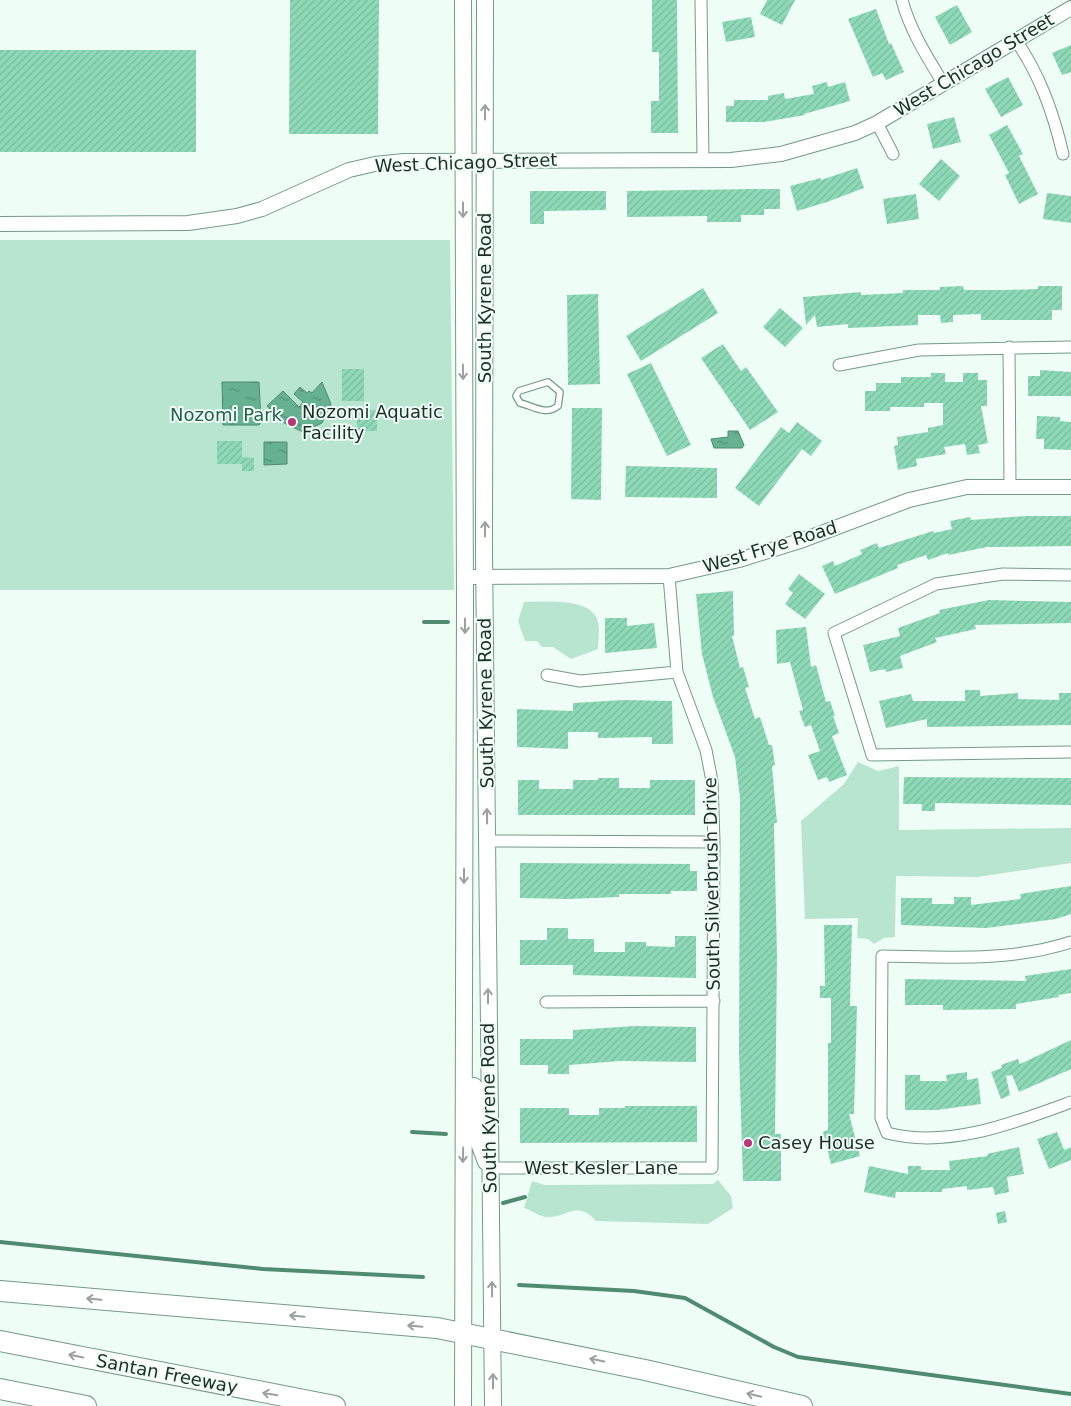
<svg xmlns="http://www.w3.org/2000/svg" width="1071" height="1406" font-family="'DejaVu Sans',sans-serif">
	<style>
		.green { fill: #b8e5d0 }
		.water { fill: url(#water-ripples); stroke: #508a72 }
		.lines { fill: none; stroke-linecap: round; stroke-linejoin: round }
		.stream { stroke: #508a72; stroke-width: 4 }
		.building { fill: url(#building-hatch) }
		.service-casing { stroke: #749a89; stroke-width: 8 }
		.minor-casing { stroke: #749a89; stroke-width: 13 }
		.tertiary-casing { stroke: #749a89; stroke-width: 16 }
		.secondary-casing { stroke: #749a89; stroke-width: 18 }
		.motorway-casing { stroke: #749a89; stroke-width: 22 }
		.service { stroke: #fff; stroke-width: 5.5 }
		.minor { stroke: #fff; stroke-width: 11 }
		.tertiary { stroke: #fff; stroke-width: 14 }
		.secondary { stroke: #fff; stroke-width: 16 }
		.motorway { stroke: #fff; stroke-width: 20 }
		.oneway { stroke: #9aa19e }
		.poi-dot { fill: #b93479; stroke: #eefef6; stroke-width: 2 }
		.labels { text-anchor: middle; stroke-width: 4; stroke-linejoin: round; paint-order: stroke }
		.street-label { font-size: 18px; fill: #1e2e27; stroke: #eefef6 }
		.poi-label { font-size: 18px; fill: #1e2e27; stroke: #eefef6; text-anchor: start }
		.park-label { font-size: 18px; fill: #26604a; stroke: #eefef6 }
	</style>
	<defs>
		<pattern id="water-ripples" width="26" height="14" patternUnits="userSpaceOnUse" patternTransform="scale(1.25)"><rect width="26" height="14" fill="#66b192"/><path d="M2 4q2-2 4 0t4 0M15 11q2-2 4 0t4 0" fill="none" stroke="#539077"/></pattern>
		<pattern id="building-hatch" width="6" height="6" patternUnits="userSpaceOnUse" patternTransform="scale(1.25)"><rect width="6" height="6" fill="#8dd9b8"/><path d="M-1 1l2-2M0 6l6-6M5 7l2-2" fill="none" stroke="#79bb9e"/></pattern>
	</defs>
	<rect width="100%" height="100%" fill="#eefef6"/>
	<path class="green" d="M0,240H450L454,590H0Z
		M524,602C543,602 593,597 598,622C600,630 598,641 598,649L571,659L553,647H542L537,641H525L518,621Z
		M858,762L878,771L899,766V830L1071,828V863L977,877L896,876L895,937L884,938L874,944L868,939L857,938L858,918L805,919L801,821L844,784Z
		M718,1180L731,1196L733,1208L708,1224L596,1221C577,1199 566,1219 546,1217C539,1216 531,1210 524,1208L532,1181L545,1185L713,1184Z"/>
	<path class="water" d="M222,382H259L261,422L259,425H223Z
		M322,382L331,404L322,423L303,432L284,423L267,406L283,391L299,407L303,402L294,394L300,387L307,393L309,391L312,393Z
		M728,431H738L744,445L742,448H714L711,439L728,437Z
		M264,442H287V464L264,465Z"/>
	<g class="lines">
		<path class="stream" d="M424,622H448
			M412,1132L446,1134
			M503,1203L525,1197
			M0,1242L263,1269L423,1277
			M519,1285L634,1291L685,1298L774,1347L798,1357L1071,1394"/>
	</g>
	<path class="building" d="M290,0H379L378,134H289Z
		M652,0H677L678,133H651V101H659V52H652Z
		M767,0H795L782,25L760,14Z
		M957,5L972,32L950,45L935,17Z
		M876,9L889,44L891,43L904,72L886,80L882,73L873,77L848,19Z
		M751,17L755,37L726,42L722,22Z
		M1071,45V72L1062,75L1052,53Z
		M0,50H196V152H0Z
		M1008,77L1023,105L1001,117L985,89Z
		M827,82L828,87L845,82L850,101L804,114L805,115L764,122H726V106H734V100H768V96L784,93L785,99L814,94L812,86Z
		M954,117L961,142L933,149L927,124Z
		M1007,125L1023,154L1019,156L1038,194L1019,204L1005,175L1009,173L989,135Z
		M941,159L960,176L939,201L919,184Z
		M857,168L864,188L827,202L797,211L790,186L821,178V180Z
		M751,189H780V209H764V215H741V222H707V216L627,217V191Z
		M530,191H606V210L544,211V224H530Z
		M1047,193L1071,196V223L1043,219Z
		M916,194L919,219L887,224L883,199Z
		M963,286L964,290H1005L1038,289V286H1062V310H1052V320H981V314L953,315V322L941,323L940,315H918V325L848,328V324L817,327L815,315L806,325L803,297L861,292V295L903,293V290H940V287Z
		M703,288L718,313L641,361L626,336Z
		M598,294L600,384L568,385L567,295Z
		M780,308L803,328L785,347L763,327Z
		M723,344L741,371L746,367L778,412L750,430L701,358Z
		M651,363L691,445L667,456L627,374Z
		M342,369H364V401H342Z
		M1040,370L1071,372V396H1028V376H1040Z
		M931,373H945V382H963V373H978V380H987V406H981L988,443L978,445L980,453L967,455L965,444L944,447L946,454L916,459L917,466L898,470L894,446L898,445L897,437L928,432V428L943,425V403H924V407H890V411H865V391H876V383H901V377H931Z
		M572,408H602L601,500L571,499Z
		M357,410H377V431H357Z
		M1037,416L1060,417V421L1071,422V450L1044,449V439H1036Z
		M797,422L822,441L811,456L802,449L759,506L735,488L781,427L789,433Z
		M217,441H242V457L254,458V471H242V464H217Z
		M626,466L717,468V498L625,497Z
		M1026,516H1071V546L987,547L948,555V553L928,560L926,555L897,565L898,568L835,594L822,566L833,561L835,566L862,554L860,550L877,543L879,548L933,531L934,533L952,529L950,521L970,517L971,520Z
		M799,574L825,594L805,619L785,604L793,593L788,589Z
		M733,591L734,636H732L740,668L743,667L749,687L745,688L755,719L760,717L769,745H772L775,765L772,766L777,823H774L777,956L775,1134H781V1181H743L739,1053L740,798L735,757L713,697L702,654L696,594Z
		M989,600L1071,602V623L975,625L976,629L935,638L937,642L900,656L903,668L886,672L885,669L870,672L863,645L900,636L898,628L940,613L939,610Z
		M605,618H627V626L654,623L657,648L605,653Z
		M806,627L811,667L816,665L826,702L830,701L835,716H833L839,733L832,736L847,775L829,782L827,777L818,780L808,755L820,751L811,725L805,727L799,711L803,710L790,662L777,664L776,630Z
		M965,690H980V696L1018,693V699L1059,700V693H1071V725L927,727V719L886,728L879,701L911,694L913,701H965Z
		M624,700L672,701L673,744H652V737L598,738V732H568V749L517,747V709L573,711V703Z
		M904,777L1071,778V805L935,803V811H922V804H903Z
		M598,778H619V788H650V780H695V815H518V780H539V789H573V780H598Z
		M520,863L690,864V871H697V891H671V894H619V897L568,899L520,898Z
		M1071,886V914L1056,919L986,928L901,925V898H932V904H954V897H971V905L1021,899L1020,894Z
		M824,925H852L850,1006H857L854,1114H849L860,1156L831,1164L823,1132L828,1130V1043H831V998H820V986H825Z
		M547,928H568V939H594V952H625V942H646V946L675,947V936H696V978L573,975V965H520V940H547Z
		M1071,969V993L1058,995L1059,997L1016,1004V1009L943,1010V1005H905V979L1026,981L1025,976Z
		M636,1026L696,1027V1062L620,1061L569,1065V1074H548V1065H520V1039H573V1030Z
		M1071,1040V1069L1019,1092L1012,1075L1006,1076L1010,1095L1001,1099L991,1072L1002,1068L1001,1065L1018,1059L1020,1064Z
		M967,1072V1080L978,1078L981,1104L936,1110H905V1075H920V1081H947L946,1075Z
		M625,1106H697V1142L520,1143V1108H569V1115H599V1108H625Z
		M1057,1132L1064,1150L1071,1147V1160L1049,1169L1037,1139Z
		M1019,1147L1024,1174L1007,1177L1009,1192L995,1195L993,1187L967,1190V1186L942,1189V1192H896L895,1198L864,1192L869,1166L908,1174V1166H921V1170H950L949,1161L988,1156L987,1154Z
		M1005,1211L1007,1222L998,1224L996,1213Z"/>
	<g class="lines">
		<defs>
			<path id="service" d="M548,382L560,392L558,406C546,416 533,406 520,403L516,396L519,391Z"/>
			<path id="minor" d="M701,0L703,160
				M902,0C910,30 927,57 943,83
				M1015,39C1040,75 1053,112 1063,154
				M877,123L893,154
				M1009,347L1010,485
				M839,365L919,350L1071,347
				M1071,575L1003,574L936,584L834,633L872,755L1071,752
				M547,675L580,681L677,672
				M487,841L714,842
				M1071,942C1011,962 945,957 882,956L881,1118L887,1133C948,1149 1014,1123 1071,1102
				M546,1002L714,1001
				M489,1168H712L714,842L712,781L706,750L677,672L669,576"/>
			<path id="tertiary" d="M0,224L188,223L237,216L262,209L349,170L375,164L404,161L731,160L781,154L855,133L877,123L1071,8
				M465,577L669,576L739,560L803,540L909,500L967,487H1071"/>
			<path id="secondary" d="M463,0L465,600L463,1406
				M485,0L484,552L493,1406
				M474,1086L476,1135L486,1162"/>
			<path id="motorway" d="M0,1291L437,1328L645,1370L802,1406
				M0,1341L335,1406
				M0,1389L86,1406"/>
		</defs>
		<use href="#service" class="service-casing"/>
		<use href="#minor" class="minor-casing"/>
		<use href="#tertiary" class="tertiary-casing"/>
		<use href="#secondary" class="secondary-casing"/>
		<use href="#motorway" class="motorway-casing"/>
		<use href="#service" class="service"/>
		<use href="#minor" class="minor"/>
		<use href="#tertiary" class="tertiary"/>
		<use href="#secondary" class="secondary"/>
		<use href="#motorway" class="motorway"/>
	</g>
	<defs><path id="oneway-shaft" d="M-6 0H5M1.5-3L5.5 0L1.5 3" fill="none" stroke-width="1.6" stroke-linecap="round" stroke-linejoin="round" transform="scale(1.25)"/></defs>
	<g class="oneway">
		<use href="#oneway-shaft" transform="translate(485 112) rotate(-90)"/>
		<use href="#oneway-shaft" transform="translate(463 210) rotate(90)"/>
		<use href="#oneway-shaft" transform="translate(463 372) rotate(89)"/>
		<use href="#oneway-shaft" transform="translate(485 529) rotate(-90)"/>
		<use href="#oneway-shaft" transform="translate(465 626) rotate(90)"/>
		<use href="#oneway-shaft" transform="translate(487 816) rotate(-91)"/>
		<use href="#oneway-shaft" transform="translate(464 876) rotate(90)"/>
		<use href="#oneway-shaft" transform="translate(488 996) rotate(-90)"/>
		<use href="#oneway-shaft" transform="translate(463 1155) rotate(91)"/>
		<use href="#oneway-shaft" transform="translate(492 1289) rotate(-91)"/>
		<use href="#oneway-shaft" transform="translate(94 1299) rotate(-175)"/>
		<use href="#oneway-shaft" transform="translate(297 1316) rotate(-175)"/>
		<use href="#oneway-shaft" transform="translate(415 1326) rotate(-175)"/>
		<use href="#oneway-shaft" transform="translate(76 1356) rotate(-169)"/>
		<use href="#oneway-shaft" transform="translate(597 1360) rotate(-168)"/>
		<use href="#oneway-shaft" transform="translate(493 1381) rotate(-90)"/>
		<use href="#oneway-shaft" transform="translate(270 1394) rotate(-170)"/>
		<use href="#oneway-shaft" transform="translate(754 1395) rotate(-167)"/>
	</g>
	<g class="poi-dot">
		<circle cx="292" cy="422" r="5"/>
		<circle cx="748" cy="1143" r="5"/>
	</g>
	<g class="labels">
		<g class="street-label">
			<text transform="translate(974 65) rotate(-31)" y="6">West Chicago Street</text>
			<text transform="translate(466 163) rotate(-2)" y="6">West Chicago Street</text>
			<text transform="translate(485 298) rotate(-90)" y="6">South Kyrene Road</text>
			<text transform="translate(770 547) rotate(-17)" y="6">West Frye Road</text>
			<text transform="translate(486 703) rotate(-91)" y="6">South Kyrene Road</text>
			<text transform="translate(712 884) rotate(-91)" y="6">South Silverbrush Drive</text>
			<text transform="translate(489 1108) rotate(-91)" y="6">South Kyrene Road</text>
			<text x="601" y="1174">West Kesler Lane</text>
			<text transform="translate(167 1374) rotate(11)" y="6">Santan Freeway</text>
		</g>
		<g class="poi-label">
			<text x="302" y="418">Nozomi Aquatic<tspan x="302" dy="21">Facility</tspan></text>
			<text x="758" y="1149">Casey House</text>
		</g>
		<g class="park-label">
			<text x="226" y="421">Nozomi Park</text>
		</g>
	</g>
</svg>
